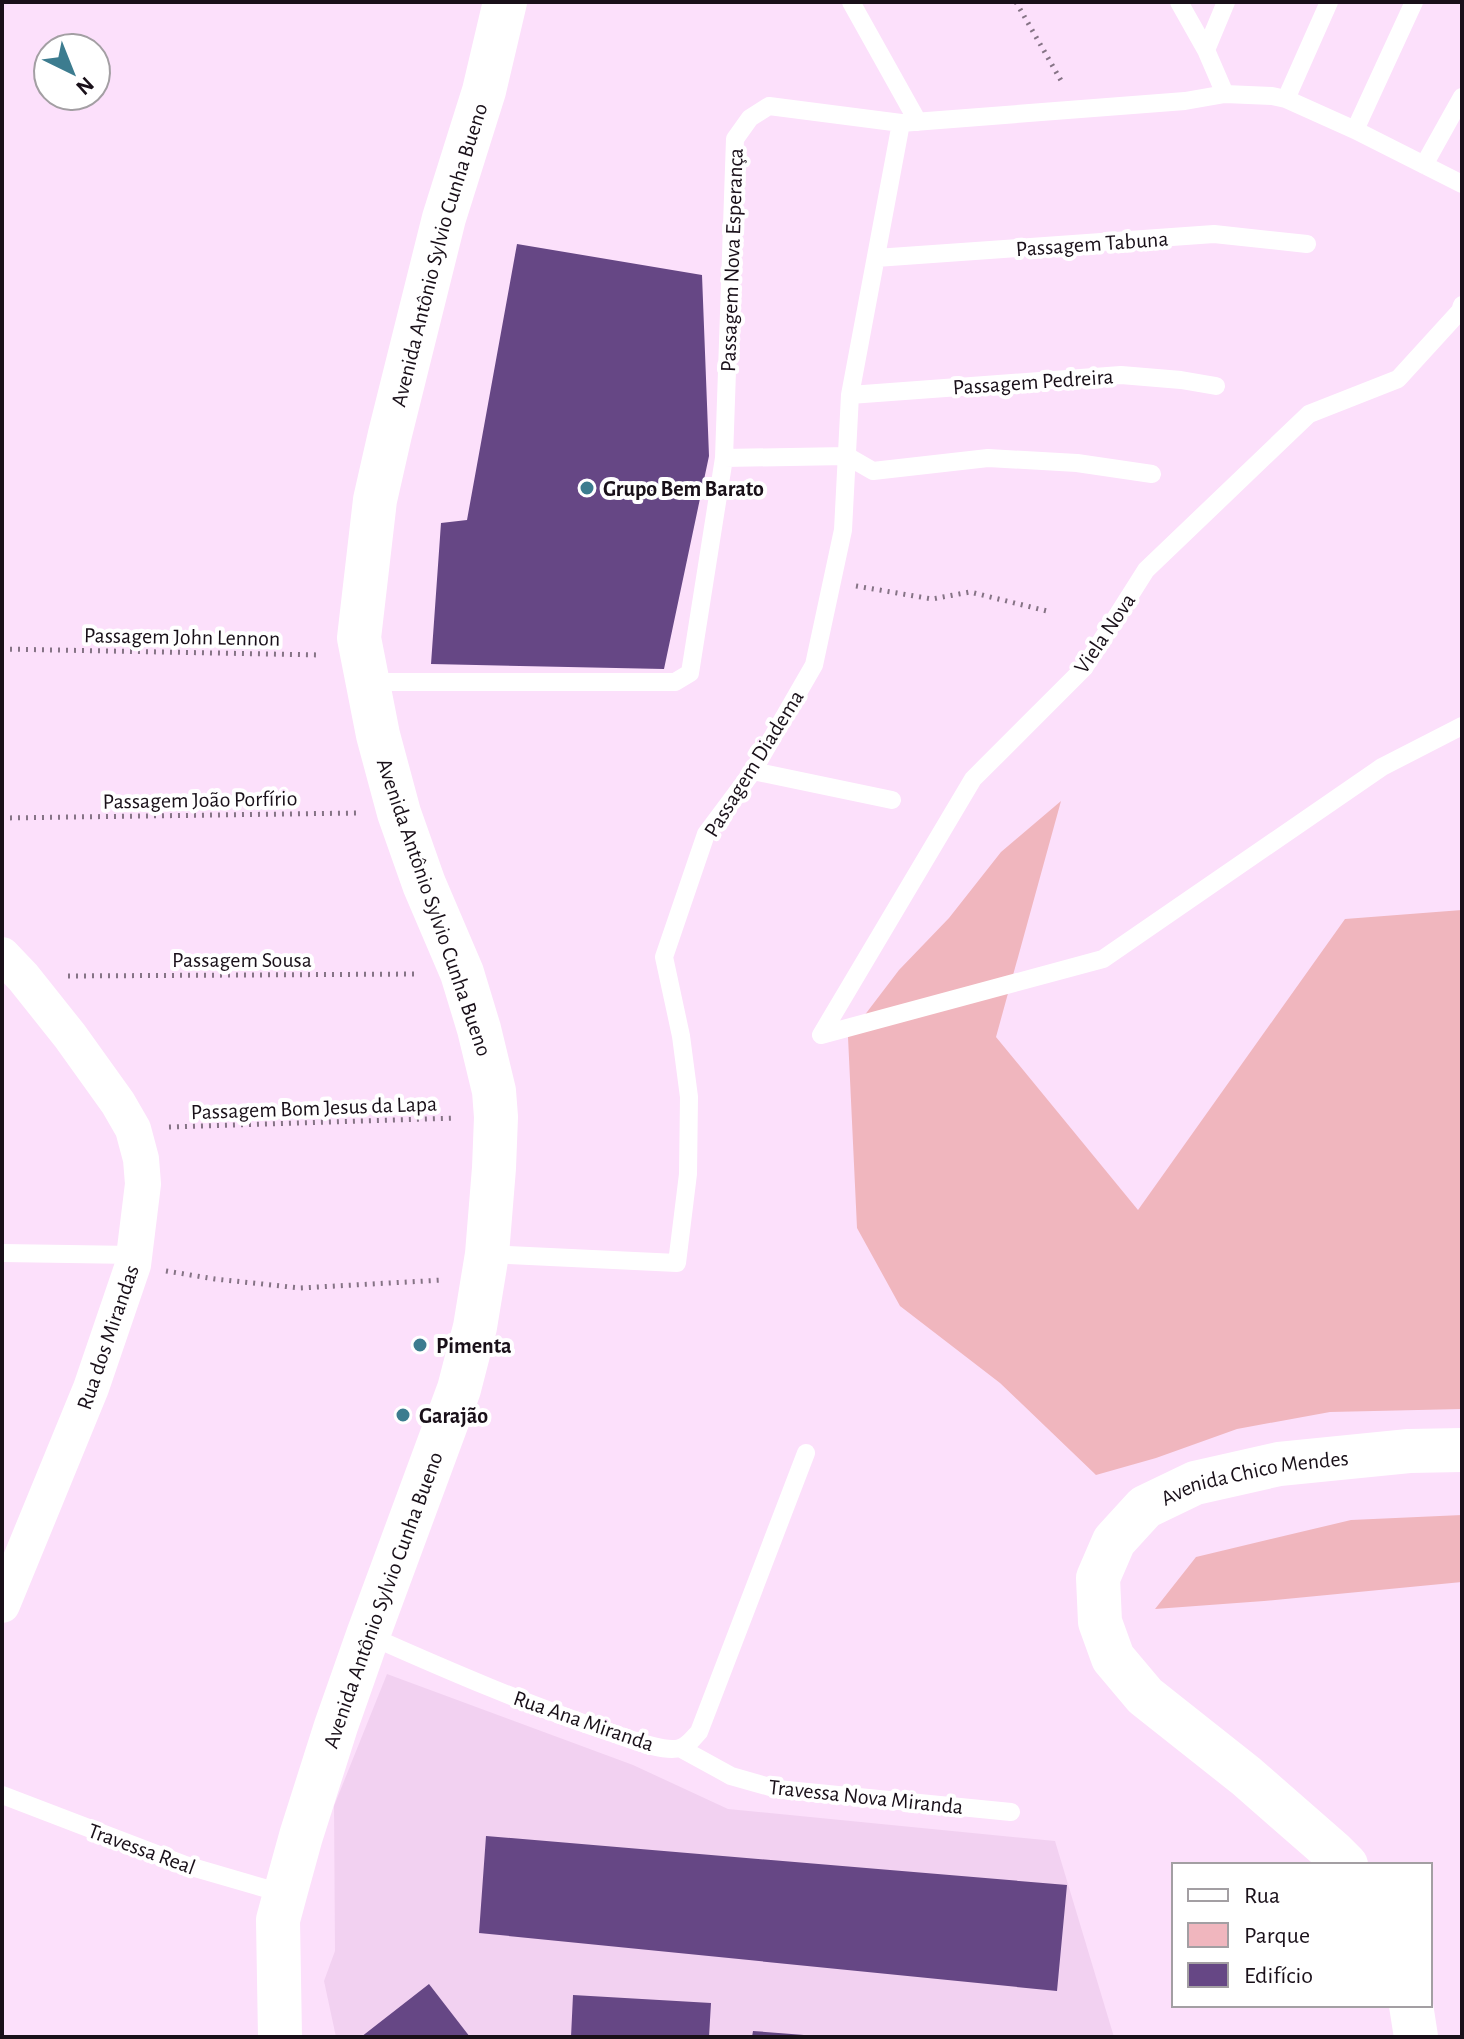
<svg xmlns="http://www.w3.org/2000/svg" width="1464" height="2039" font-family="'Alegreya Sans',sans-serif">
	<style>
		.built { fill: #f2d1f1 }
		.green { fill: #f0b6be }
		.building { fill: #664785 }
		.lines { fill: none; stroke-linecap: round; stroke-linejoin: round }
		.path { stroke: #857385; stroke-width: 5; stroke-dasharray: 2 6; stroke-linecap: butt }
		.service { stroke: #fff; stroke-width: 18 }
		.minor { stroke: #fff; stroke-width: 36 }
		.tertiary { stroke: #fff; stroke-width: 44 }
		.secondary { stroke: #fff; stroke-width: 44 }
		.poi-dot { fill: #3c7c8f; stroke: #fff; stroke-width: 3 }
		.labels { text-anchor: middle; stroke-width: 8; stroke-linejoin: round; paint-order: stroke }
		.street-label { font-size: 22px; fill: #191019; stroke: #fff }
		.poi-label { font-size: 22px; font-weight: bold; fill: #191019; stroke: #fff; text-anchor: start }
	</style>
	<rect width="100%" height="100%" fill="#fce0fb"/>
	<path class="built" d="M387,1674L633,1765L728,1809L1055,1841L1114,2037H336L324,1981L335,1951L334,1806Z"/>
	<path class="green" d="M1061,801L996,1037L1138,1210L1345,919L1462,910V1409L1330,1412L1237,1429L1156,1458L1096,1475L1000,1383L900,1306L857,1228L848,1037L899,970L949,918L1001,852Z
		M1462,1515V1582L1264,1601L1155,1609L1196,1557L1351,1520Z"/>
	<path class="building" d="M517,244L702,275L709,456L664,669L431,664L441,523L467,520Z
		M486,1836L1067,1885L1057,1991L479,1933Z
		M429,1984L470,2037H361Z
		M573,1995L711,2003L709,2037H571Z
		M753,2031L804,2035V2037H752Z"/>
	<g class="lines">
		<path class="path" d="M1016,2L1063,84
			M856,586L932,599L970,592L1051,612
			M2,649L321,655
			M2,818L357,813
			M68,976L418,974
			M169,1127L455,1118
			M166,1271L215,1279L300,1288L443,1280"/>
		<path class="service" d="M851,2L918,122
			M1179,2L1206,50L1225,94
			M1206,50L1226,2
			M1286,99L1329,2
			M1355,130L1414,2
			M1424,165L1462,97
			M876,258L1214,234L1307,244
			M850,395L1121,375L1181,380L1216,386
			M724,458L847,456L873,471L988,458L1077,463L1152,474
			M367,682H675L690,673L724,458L735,139L750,118L769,106L901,123L1185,101L1225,94L1272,96L1286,99L1355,130L1462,184
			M753,771L892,800
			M821,1035L973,779L1084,668L1146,570L1309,414L1398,379L1460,311L1462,305
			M821,1035L1103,959L1382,767L1462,726
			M2,1253L135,1255
			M487,1254L677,1263L688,1174L689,1097L681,1036L664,957L706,834L753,771L814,665L843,530L850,395L901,123
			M368,1635C449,1671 530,1706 615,1734C630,1739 664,1753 680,1748C688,1746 694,1737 699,1732L806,1453
			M680,1748L731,1776L777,1789L1011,1812
			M2,1795L185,1865L285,1894"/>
		<path class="minor" d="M2,955L23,977L70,1036L118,1103L133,1129L141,1159L143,1184L133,1265L91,1388L2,1605"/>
		<g class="tertiary">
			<path id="s1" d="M1346,1865L1333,1852L1246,1776L1145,1696L1113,1658L1100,1622L1098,1578L1114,1541L1145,1507L1195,1483L1279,1464L1409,1451L1462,1450"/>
			<path d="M1411,2005L1416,2037"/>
		</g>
		<path class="secondary" id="s2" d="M280,2037L278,1920L285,1894L301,1836L336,1726L368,1635L459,1389L475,1327L487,1254L494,1168L496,1117L494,1091L479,1029L462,973L424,884L399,813L378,735L359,638L375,500L390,434L444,218L484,91L505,2"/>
	</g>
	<g class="poi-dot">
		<circle cx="587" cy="488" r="8"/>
		<circle cx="420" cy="1345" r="8"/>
		<circle cx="403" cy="1415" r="8"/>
	</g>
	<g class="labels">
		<g class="street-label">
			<text transform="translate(1092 243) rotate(-4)" y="8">Passagem Tabuna</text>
			<text dy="8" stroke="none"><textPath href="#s2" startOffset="1846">Avenida Antônio Sylvio Cunha Bueno</textPath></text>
			<text transform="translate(731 260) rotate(-88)" y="8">Passagem Nova Esperança</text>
			<text transform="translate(1033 381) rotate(-4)" y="8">Passagem Pedreira</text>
			<text transform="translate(1104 633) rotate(-56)" y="8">Viela Nova</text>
			<text transform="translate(182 636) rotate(1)" y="8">Passagem John Lennon</text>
			<text transform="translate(753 763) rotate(-58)" y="8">Passagem Diadema</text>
			<text transform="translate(200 799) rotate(-1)" y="8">Passagem João Porfírio</text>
			<text transform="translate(435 907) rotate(71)" y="8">Avenida Antônio Sylvio Cunha Bueno</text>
			<text x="242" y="967">Passagem Sousa</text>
			<text transform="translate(314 1107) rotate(-2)" y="8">Passagem Bom Jesus da Lapa</text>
			<text transform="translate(107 1337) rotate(-71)" y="8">Rua dos Mirandas</text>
			<text dy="8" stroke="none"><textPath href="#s1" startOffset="596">Avenida Chico Mendes</textPath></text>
			<text dy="8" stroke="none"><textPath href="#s2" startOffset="454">Avenida Antônio Sylvio Cunha Bueno</textPath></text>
			<text transform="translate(584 1720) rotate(19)" y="8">Rua Ana Miranda</text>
			<text transform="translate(866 1796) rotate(6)" y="8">Travessa Nova Miranda</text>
			<text transform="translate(142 1848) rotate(20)" y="8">Travessa Real</text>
		</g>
		<g class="poi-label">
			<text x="603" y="496">Grupo Bem Barato</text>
			<text x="436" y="1353">Pimenta</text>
			<text x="419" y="1423">Garajão</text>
		</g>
	</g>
	<rect width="1464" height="2039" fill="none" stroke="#191019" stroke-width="8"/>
	<rect x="1172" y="1863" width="260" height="144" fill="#ffffff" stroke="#a39fa3" stroke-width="2"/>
	<rect x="1188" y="1889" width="40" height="12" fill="#ffffff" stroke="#a39fa3" stroke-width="2"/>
	<text x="1244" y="1903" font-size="24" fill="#191019">Rua</text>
	<rect x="1188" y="1923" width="40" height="24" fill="#f0b6be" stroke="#a39fa3" stroke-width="2"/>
	<text x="1244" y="1943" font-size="24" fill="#191019">Parque</text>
	<rect x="1188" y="1963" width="40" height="24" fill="#664785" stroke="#a39fa3" stroke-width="2"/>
	<text x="1244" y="1983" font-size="24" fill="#191019">Edifício</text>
	<g transform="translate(72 72) rotate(137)"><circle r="38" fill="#ffffff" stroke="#a39fa3" stroke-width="2"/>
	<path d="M0-6L14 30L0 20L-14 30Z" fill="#3c7c8f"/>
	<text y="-12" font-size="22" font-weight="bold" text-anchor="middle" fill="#191019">N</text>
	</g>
</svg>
